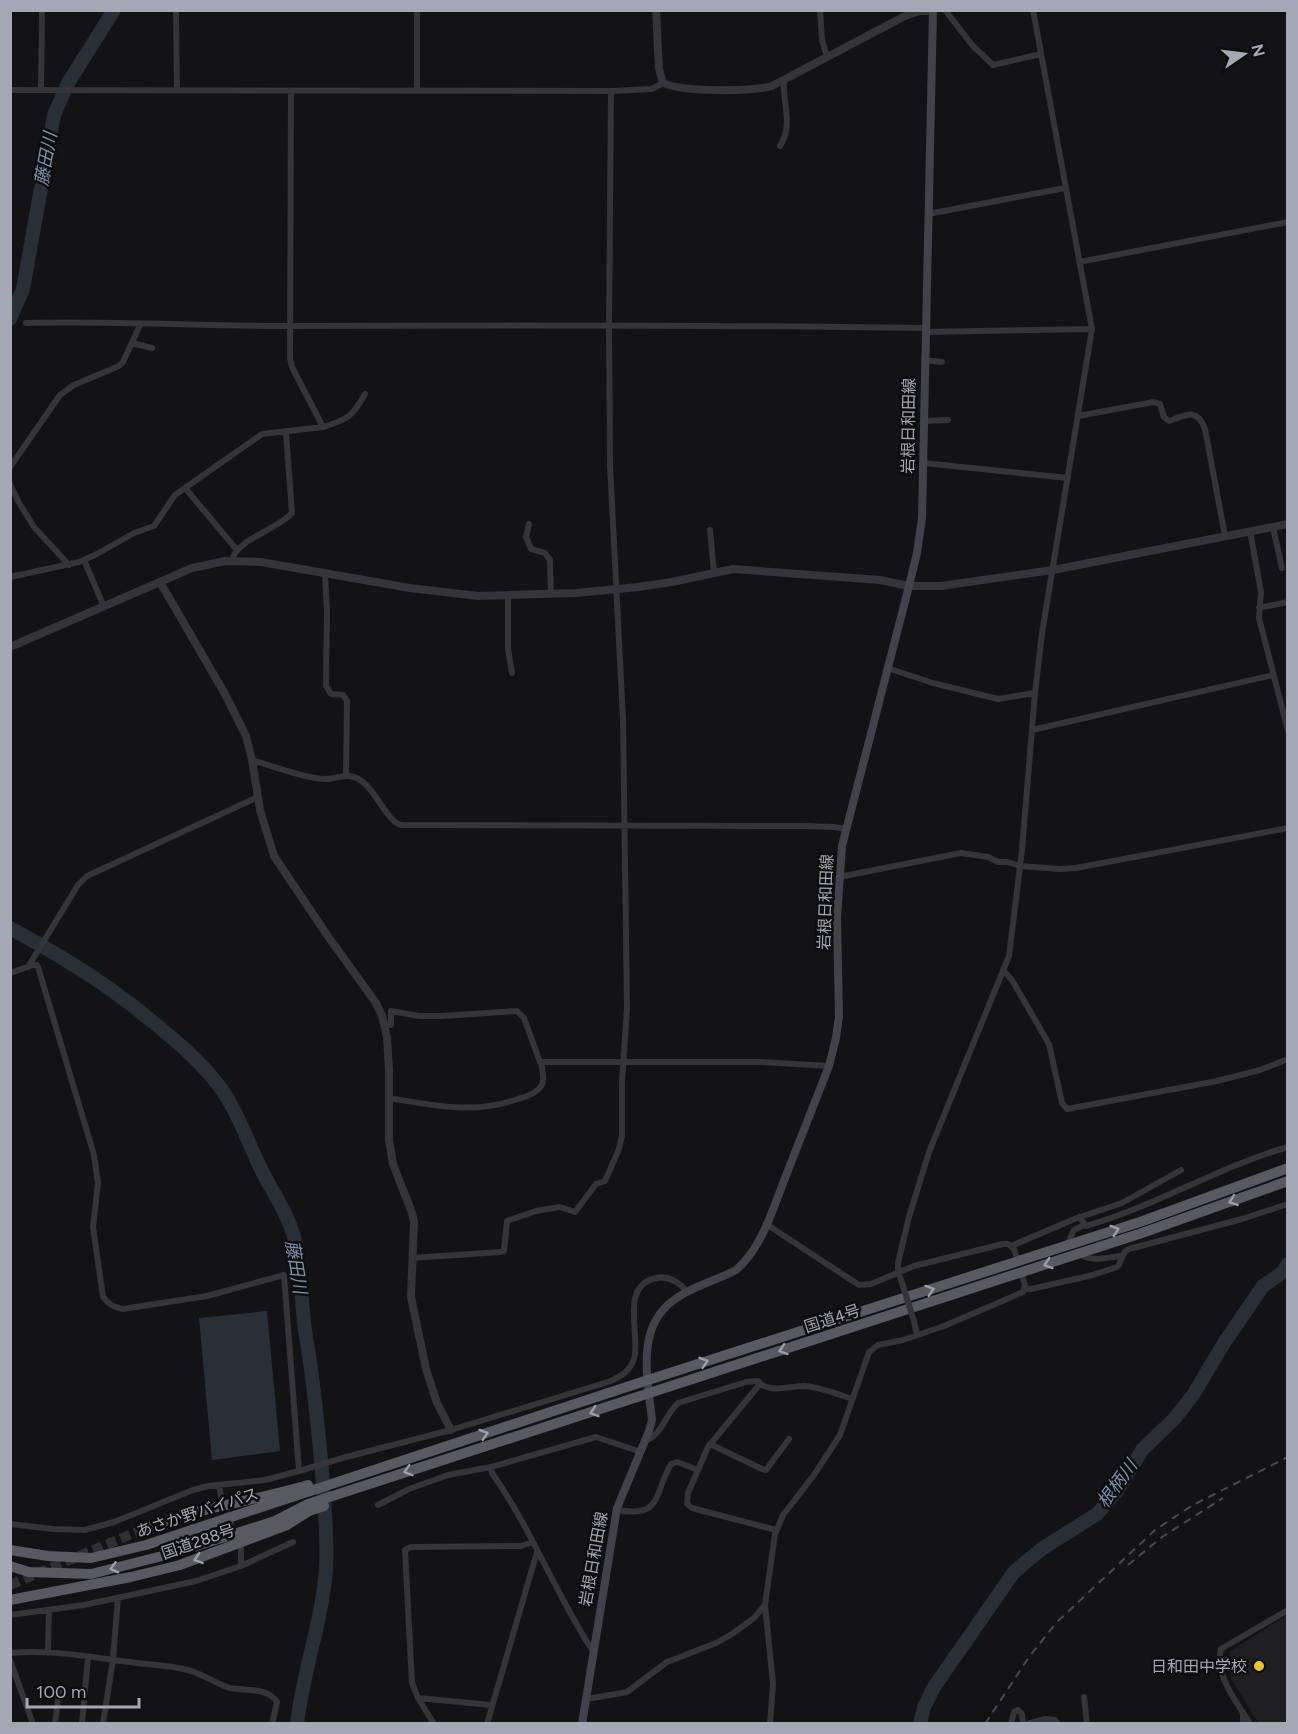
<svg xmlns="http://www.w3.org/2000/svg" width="1298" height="1734" font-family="Figtree,'Noto Sans JP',sans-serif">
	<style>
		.built { fill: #1f1f21 }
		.water { fill: #292f37 }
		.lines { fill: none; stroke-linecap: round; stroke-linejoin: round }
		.river { stroke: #292f37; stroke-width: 14 }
		.minor-tunnel { stroke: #303034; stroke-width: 6; stroke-dasharray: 6 3; stroke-linecap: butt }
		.trunk-tunnel { stroke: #303034; stroke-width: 10; stroke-dasharray: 10 5; stroke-linecap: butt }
		.minor { stroke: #343439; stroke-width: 6 }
		.tertiary { stroke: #343439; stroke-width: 8 }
		.secondary { stroke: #424349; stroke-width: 8 }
		.trunk { stroke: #585961; stroke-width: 10 }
		.rail { stroke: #494a50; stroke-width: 2; stroke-dasharray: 8 6; stroke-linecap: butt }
		.minor-bridge { stroke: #343439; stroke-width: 6 }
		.oneway { stroke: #9c9fac }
		.poi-dot { fill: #eec331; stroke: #0e0e0f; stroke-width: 2 }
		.labels { text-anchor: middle; stroke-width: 5; stroke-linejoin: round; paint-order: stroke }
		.street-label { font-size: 16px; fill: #a4a7b4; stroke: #0e0e0f }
		.poi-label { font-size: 16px; fill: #a4a7b4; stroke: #0e0e0f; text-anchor: end }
		.water-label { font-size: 18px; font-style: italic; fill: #7b91af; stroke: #0e0e0f }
	</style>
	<rect width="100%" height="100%" fill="#131214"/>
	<path class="built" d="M1287,1615V1723H1258L1231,1679L1229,1652Z"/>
	<path class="water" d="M267,1311L280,1451L212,1460L199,1318Z"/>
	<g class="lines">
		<path class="river" d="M10,319L23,289L54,115L68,83L114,10
			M10,928C56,953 103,981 143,1014C170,1036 201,1060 222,1090C239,1114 248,1143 261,1169C274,1195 290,1216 296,1245C302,1275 301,1307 306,1337C314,1382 318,1426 322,1471C324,1504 328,1536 326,1569C322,1622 303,1671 297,1724
			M920,1724L924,1707L934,1687L1014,1572L1043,1548L1097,1514L1118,1490L1142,1450L1175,1418L1193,1395L1224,1343L1263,1286L1283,1272L1288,1264"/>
		<path class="minor-tunnel" d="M223,1504L236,1536"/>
		<path class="trunk-tunnel" d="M10,1585L146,1528"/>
		<path class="minor" d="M176,10L177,89
			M417,10V91
			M820,10L822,40L827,57
			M945,10L973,46L993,65L1041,54
			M10,90L611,91L652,89L663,83
			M41,90L42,10
			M780,146C794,125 782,102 784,80
			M928,214L1065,188
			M1079,262L1288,222
			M26,323C114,321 202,326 290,326C501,325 713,325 925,328
			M925,332L1092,329
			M132,343L152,348
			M924,360L942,362
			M1078,416L1154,402L1160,404L1164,417L1169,421C1186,415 1197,407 1205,429L1225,536
			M923,421L948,420
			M323,427C347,420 353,416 365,394
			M923,463L1068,478
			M10,467L60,395L74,385L119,366L123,362L140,325
			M10,484L18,501L34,527L69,565
			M185,488L237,550
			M529,524L526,537L531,549L545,553L550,560L551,594
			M1273,527L1282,568
			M710,530L714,573
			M1250,531L1261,592L1259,618L1288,731
			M84,560L104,607
			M232,560C237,539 277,530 292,513L286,433
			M325,574L327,613L326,686L331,694L343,695L347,701L346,776
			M10,577L79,562L97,554L134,533L154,526L175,495L262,434L323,427L292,367L290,358L291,91
			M508,595V649L512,673
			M1259,608L1288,602
			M887,668L933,683L998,699L1035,693
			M1032,730L1273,675
			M252,760C273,766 303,778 325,779C336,779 346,773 357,778C376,788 386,821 401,825L805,826L834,827L846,829
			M839,877L961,853L988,857L998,862H1008L1020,866L1060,869L1076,868L1288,828
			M28,967L78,885L87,876L258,797
			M1004,971L1012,980L1049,1044L1062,1103L1067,1109L1217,1081L1260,1070L1288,1059
			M10,973L33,965H37L38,967L94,1155L98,1183L93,1227L103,1297C109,1305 114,1307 123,1309L207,1296L284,1275L299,1471
			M384,1023L391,1025V1011L419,1016H442L517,1011L524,1018L540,1062H761L829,1066
			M388,1098C433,1105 474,1115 518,1099C526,1097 537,1093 542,1085C545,1078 542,1069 541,1062
			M1079,1217L1086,1226C1156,1206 1218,1167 1288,1147
			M766,1224L859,1285L871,1284L914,1266L1003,1244H1008L1014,1249L1018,1261
			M1067,1245L1074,1230L1084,1225
			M1011,1246L1077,1218L1122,1203L1181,1170
			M1079,1254C1094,1263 1106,1257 1122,1256
			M412,1258L500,1252L504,1251L507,1221L536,1211L560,1207L575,1212L596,1184L605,1181L619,1149L622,1135V1082L627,1009L623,719L610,465L609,326L611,91
			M903,1286L898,1271V1263L909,1217L929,1152L1009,956L1022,850L1035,693L1042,633L1092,329L1033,10
			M1025,1289H1031L1093,1275L1117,1267C1123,1261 1120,1253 1129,1249L1242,1219L1288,1204
			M914,1321L917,1335
			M760,1384L708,1447L688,1493L687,1504L692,1508L776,1530
			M645,1441C662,1435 665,1415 678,1403L746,1382L758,1381C768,1394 790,1386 804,1386C820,1387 837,1394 852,1399
			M710,1444L762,1469L766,1470L789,1439
			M491,1467L492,1473C532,1530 556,1595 594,1653
			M219,1485L222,1501
			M378,1505L409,1489L448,1475L491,1467L596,1437L641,1452
			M617,1510C663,1518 653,1495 671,1464L677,1462L698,1470
			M10,1524L53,1529L85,1530L114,1522L193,1490L208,1486L265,1480L299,1471L346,1457L451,1430L611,1381C621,1376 630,1371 634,1359C641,1335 619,1286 656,1278C669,1275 679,1283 688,1292
			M241,1566V1549
			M10,1615L84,1605L196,1581L241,1566L293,1542
			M10,1653C49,1649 91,1657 129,1662C149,1665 169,1665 188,1670C203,1674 216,1684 230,1688C246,1691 267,1687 277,1702L272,1724
			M48,1653L49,1610
			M10,1660L33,1724
			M1084,1697L1087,1724
			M418,1698L491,1705
			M587,1699L627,1692L667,1662L716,1643L732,1634L754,1618L765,1605
			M55,1724L59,1691
			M82,1724L88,1657
			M103,1724L113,1659L118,1598
			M434,1724L418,1698L412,1683L405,1550L411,1547L521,1546L533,1542
			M487,1724L537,1552
			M770,1724L773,1684L765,1605L775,1534L783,1515L814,1475L840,1435L869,1352L878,1345L903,1340L944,1326L1023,1292L1025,1285L1021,1272
			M1011,1724L1014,1712L1018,1710L1022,1714L1023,1723L1026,1724
			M1027,1724L1046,1719L1055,1720L1058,1724
			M1243,1724V1712
			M1250,1724C1237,1702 1214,1675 1221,1649L1288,1610"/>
		<path class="tertiary" d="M656,10L659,69L663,83C682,92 752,92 772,86L905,16L920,11H932
			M160,582L225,694L246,736L252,760L260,810L274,856L327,935L376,1003L382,1016L387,1037L389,1069V1140L393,1164L412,1213L414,1222L411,1297L426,1369L437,1403L451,1430
			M10,647L192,568L225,561L261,562L410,588L478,596L576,593L638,587L672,582L733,569L880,580L909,586H941L1053,570L1288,524"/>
		<path class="secondary" d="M582,1724L617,1508L649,1431L652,1420C648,1380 635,1327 674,1300C692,1286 716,1281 736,1270C763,1247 774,1205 787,1173C801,1137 815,1101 829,1066L836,1038L839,1016L837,918L842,846L909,586L917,553L922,518L933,10"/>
		<path class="trunk" d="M146,1528C198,1508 254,1501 308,1485
			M10,1550L48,1556L91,1558L146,1545L648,1380L1140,1222L1288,1168
			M10,1566L29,1572L91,1574L174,1553L275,1521L308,1504L1142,1233L1288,1181
			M10,1600L131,1577L180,1565L287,1525L309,1511L324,1506"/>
		<path class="rail" d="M1128,1565L1162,1537L1223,1498
			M985,1724L1029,1657L1056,1623L1155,1530L1193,1505L1288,1457"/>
		<path class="minor-bridge" d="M903,1286L914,1321"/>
	</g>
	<defs><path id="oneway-chevron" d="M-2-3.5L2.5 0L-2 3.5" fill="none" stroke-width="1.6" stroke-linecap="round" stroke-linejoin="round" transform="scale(1.5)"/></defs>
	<g class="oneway">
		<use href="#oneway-chevron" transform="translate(1233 1201) rotate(160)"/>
		<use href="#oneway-chevron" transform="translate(1115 1230) rotate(-18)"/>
		<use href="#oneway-chevron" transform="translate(1048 1264) rotate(162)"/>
		<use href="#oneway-chevron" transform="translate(930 1290) rotate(-18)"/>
		<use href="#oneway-chevron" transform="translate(783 1350) rotate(162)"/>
		<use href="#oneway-chevron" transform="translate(704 1362) rotate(-17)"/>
		<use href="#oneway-chevron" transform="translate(594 1412) rotate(162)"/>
		<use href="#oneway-chevron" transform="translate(484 1434) rotate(-18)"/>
		<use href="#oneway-chevron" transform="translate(408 1471) rotate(162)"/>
		<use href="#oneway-chevron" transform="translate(198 1559) rotate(161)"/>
		<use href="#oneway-chevron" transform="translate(114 1568) rotate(166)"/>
	</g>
	<circle class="poi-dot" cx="1259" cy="1666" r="6"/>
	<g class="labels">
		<g class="street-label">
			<text transform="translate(908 426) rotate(-89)" y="6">岩根日和田線</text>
			<text transform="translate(825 902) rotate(-88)" y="6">岩根日和田線</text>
			<text transform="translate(832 1318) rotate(-18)" y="6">国道4号</text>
			<text transform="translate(197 1512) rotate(-18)" y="6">あさか野バイパス</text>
			<text transform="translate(198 1541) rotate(-19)" y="6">国道288号</text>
			<text transform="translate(593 1559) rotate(-80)" y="6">岩根日和田線</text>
		</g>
		<g class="poi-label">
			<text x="1247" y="1672">日和田中学校</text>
		</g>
		<g class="water-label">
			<text transform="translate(46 159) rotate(-80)" y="6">藤田川</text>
			<text transform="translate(296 1267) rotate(81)" y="6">藤田川</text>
			<text transform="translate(1117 1484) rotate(-54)" y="6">根柄川</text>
		</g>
	</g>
	<rect width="1298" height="1734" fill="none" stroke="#a4a7b4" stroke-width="24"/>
	<g transform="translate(1244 54) rotate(76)" stroke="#0e0e0f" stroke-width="4.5" paint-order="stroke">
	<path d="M0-4.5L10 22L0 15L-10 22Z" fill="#a4a7b4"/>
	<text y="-9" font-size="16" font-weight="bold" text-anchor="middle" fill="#a4a7b4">N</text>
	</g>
	<path d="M27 1698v9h112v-9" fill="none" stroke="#a4a7b4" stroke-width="3"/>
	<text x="36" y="1698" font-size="18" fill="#a4a7b4" stroke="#0e0e0f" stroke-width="4.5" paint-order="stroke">100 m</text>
</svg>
